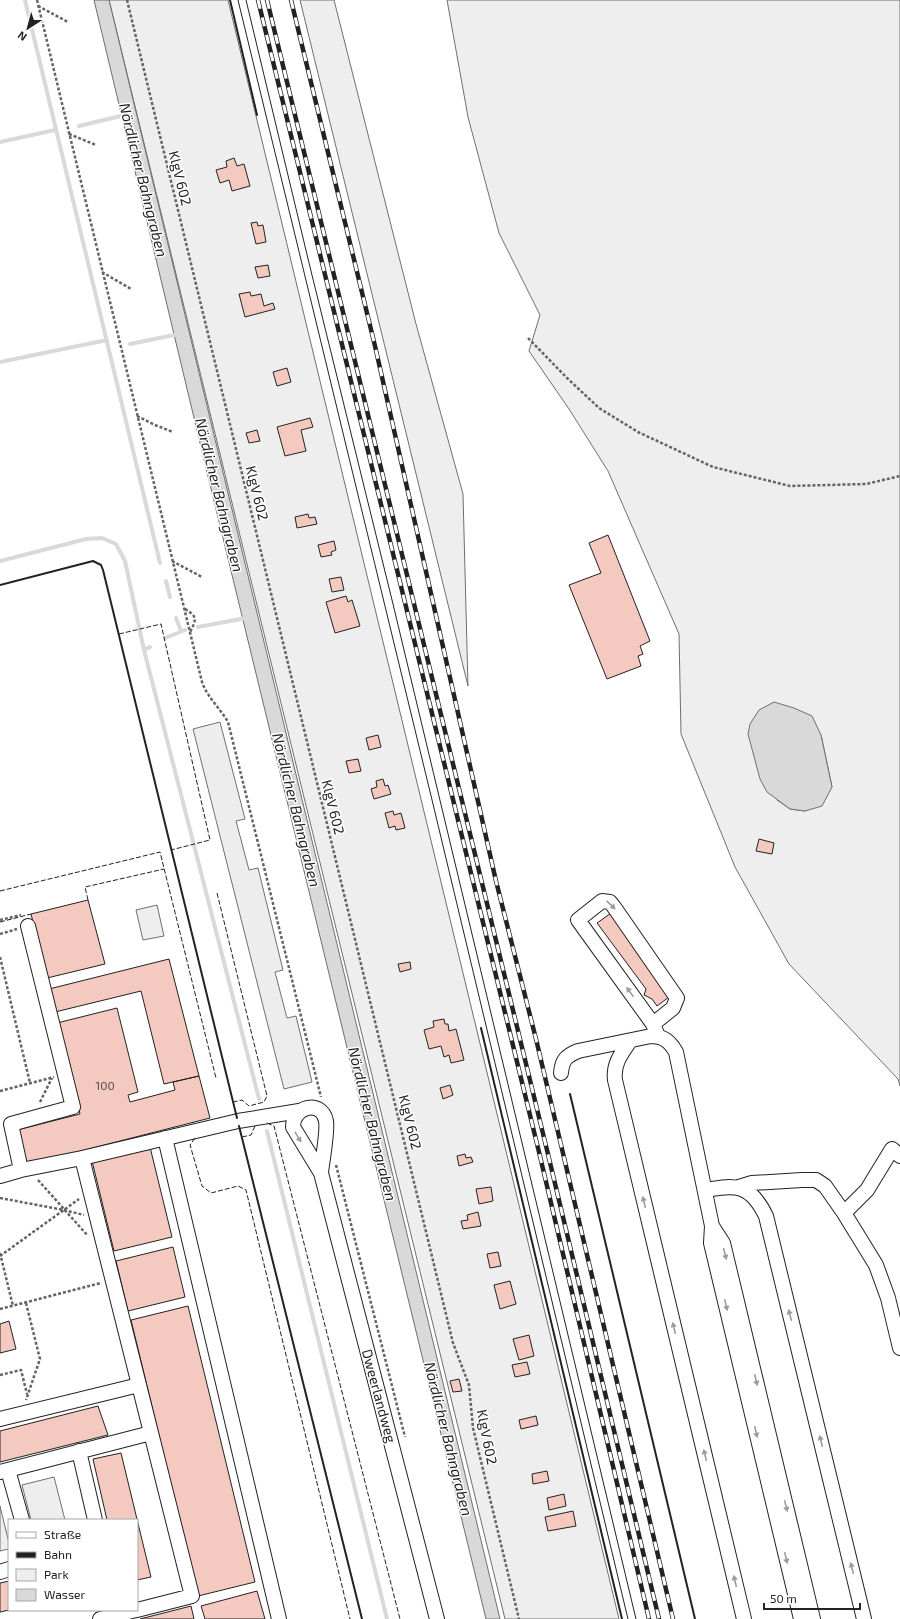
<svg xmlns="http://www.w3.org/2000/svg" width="900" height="1619" font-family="'Exo 2',sans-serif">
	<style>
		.green { fill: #eee; stroke: #6f6f6f; fill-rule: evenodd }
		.parking { fill: #ededed; stroke: #6f6f6f }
		.water { fill: #d9d9d9; stroke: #6f6f6f }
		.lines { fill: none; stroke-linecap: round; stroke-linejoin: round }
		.stream { stroke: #d9d9d9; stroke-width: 4 }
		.building { fill: #f3c9c0; stroke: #222 }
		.minor-casing { stroke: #222; stroke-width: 16 }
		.path { stroke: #646464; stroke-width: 2.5; stroke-dasharray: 3 2; stroke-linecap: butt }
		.minor { stroke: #fff; stroke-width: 14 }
		.tram { stroke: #222; stroke-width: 1 }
		.rail-casing { stroke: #222; stroke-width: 4.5 }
		.rail { stroke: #fff; stroke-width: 3; stroke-dasharray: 9; stroke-linecap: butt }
		.fence { stroke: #222; stroke-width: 1; stroke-dasharray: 5 2; stroke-linecap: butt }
		.wall { stroke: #222; stroke-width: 2 }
		.oneway { fill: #9c9c9c }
		.labels { text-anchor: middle; stroke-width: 3; stroke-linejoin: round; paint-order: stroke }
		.number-label { font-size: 12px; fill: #564c4a }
		.street-label { font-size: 14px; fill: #222; stroke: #fff }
		.water-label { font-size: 15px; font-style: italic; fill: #222; stroke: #fff }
	</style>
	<rect width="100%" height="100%" fill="#fff"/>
	<path class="green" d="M109,0H228L619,1619H505Z
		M300,0H334L416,324L463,494L468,686Z
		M447,0H900V1086L898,1079L789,964L735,867L681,734L679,634L608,471L569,409L529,351L540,315L499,233L468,117ZM821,735L832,787L805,811L790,809L777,800Z
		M157,905L164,936L143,940L136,910Z
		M54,1477L65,1520H31L22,1485Z
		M0,1506L9,1543V1549L0,1551Z"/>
	<path class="parking" d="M220,722L245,819L236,821L249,870L258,868L283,970L275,972L287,1018L296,1016L312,1082L284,1089L193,729Z"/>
	<path class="water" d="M94,0H109L500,1619H486L206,468Z
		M774,702L794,708L812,716L821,735L832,787L822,806L805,811L790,809L767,792L760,779L748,734L750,724L759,710Z"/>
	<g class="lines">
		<path class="stream" d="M25,0L160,563
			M79,126L125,115
			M0,142L55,130
			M130,344L179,334
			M0,362L107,340
			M0,561L86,539L102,538L116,544L125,561L144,650L259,1099
			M166,581L170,597
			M176,618L181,631
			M198,627L246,618
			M165,638L185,630
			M144,650L150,647
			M267,1131L387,1619"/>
	</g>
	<path class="building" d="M234,158L237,166L244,164L250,186L232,191L229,180L220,183L216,170L227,167L226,161Z
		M257,222L258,226L263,225L266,242L256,244L251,223Z
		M268,265L270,276L258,278L255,267Z
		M250,292L251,296L261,294L264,306L273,303L275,309L245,317L239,294Z
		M287,368L291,382L277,386L273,372Z
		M310,418L313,427L301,430L306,451L285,456L277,427Z
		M257,430L260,441L249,443L246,433Z
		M308,514L309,518L315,517L317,524L297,528L295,517Z
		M608,535L650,641L640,646L643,654L638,656L641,666L607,679L569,585L601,573L589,543Z
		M334,541L336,550L331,552L332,555L321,557L318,545Z
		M341,577L344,590L332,592L329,579Z
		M346,596L348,602L352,600L360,626L335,633L326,602Z
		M378,735L381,747L369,750L366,738Z
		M358,759L361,771L349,773L346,761Z
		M383,779L385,786L388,785L391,794L374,799L371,789L377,787L376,781Z
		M393,811L394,815L401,813L405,828L396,830L395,826L389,828L385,813Z
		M759,839L774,843L772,854L756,851Z
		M88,900L105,964L47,978L31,914Z
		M614,911L673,994L657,1006L652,999L644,995L646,989L597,923Z
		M169,959L199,1076L164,1084L141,991L55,1012L49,989Z
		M410,962L411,969L400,972L398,964Z
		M117,1008L138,1092L128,1095L130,1102L175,1090L173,1082L199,1076L210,1118L26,1165L17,1130L80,1114L57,1023Z
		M444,1019L445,1024H448L449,1031L456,1029L464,1060L451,1063L449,1055L444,1057L441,1046L429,1049L424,1030L434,1027L433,1021Z
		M450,1085L453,1095L443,1099L440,1088Z
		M150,1147L172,1237L114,1251L92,1161Z
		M465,1154L466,1158L471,1157L473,1162L459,1166L457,1156Z
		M491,1187L493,1201L479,1204L476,1189Z
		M478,1212L481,1226L463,1229L461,1221L468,1220L467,1215Z
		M173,1247L185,1297L128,1311L116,1261Z
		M498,1252L501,1266L490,1268L487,1254Z
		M510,1281L516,1304L500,1309L494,1285Z
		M188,1306L255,1582L198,1596L131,1320Z
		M9,1321L16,1349L0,1353V1324Z
		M529,1335L534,1356L519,1360L513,1339Z
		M527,1362L530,1374L515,1377L512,1365Z
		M459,1379L462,1391L453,1392L450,1381Z
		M98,1406L108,1435L0,1462V1431Z
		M536,1416L538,1425L521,1429L519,1420Z
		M121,1453L151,1577L137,1580V1520H107L93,1459Z
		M547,1471L549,1481L533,1484L532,1474Z
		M564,1494L566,1506L549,1510L547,1498Z
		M573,1511L576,1526L548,1531L545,1517Z
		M9,1581V1610L0,1612V1583Z
		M257,1591L265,1619H205L201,1606Z
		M191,1606L194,1619H140Z"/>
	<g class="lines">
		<defs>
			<path id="minor" d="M28,926L73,1107L11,1124L21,1170L82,1158L192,1596L137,1610
				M653,1024L673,1008L677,998L614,907L610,902L602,901L578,920L653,1024L658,1036
				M630,1041C621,1054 613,1064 615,1080L744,1619
				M561,1073C562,1060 566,1056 578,1051L651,1036C664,1036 670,1042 676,1052L712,1226L723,1243L813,1619
				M165,1138L279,1619
				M82,1158L238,1121L299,1111
				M321,1173C322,1162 328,1131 326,1121C322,1100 293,1105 293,1127L321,1173L437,1619
				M0,1176L21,1170
				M739,1187L752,1183L802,1180H816L825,1186L844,1213L876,1265L888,1298L900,1348
				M706,1190C737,1184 751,1185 766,1216L864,1619
				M844,1213L867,1190L892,1149L900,1156
				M712,1226L711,1243L801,1619
				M0,1419L139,1385
				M79,1451L95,1520
				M8,1470L22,1520
				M0,1472L151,1433
				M0,1572L9,1569
				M100,1619L136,1610"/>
		</defs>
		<use href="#minor" class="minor-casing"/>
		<path class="path" d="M37,0L202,682C207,697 220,708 228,722L321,1097
			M127,0L453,1343L469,1385L473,1428L519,1619
			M38,6L68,22
			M69,134L96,145
			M102,272L131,289
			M528,338L567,378L599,408L638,432L713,467L790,486L866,484L900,476
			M137,416L155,425L173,432
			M172,561L202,577
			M185,609C197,616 197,619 190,632
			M0,920L21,915
			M0,934L17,929
			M0,957L30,1083
			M0,1091L54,1077
			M40,1102L52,1078
			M336,1165L405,1437
			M38,1180L88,1236
			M0,1198L64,1210L84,1215
			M0,1253L13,1306
			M0,1256L79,1199
			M26,1303L40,1359L26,1400
			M0,1309L101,1283
			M0,1375L21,1370L27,1394"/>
		<use href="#minor" class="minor"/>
		<path class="tram" d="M238,0L433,804L628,1619
			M246,0L310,267L393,604L636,1619"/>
		<defs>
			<path id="rail" d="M258,0L539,1152L649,1619
				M267,0L547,1150L659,1619
				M291,0L375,346L496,881L536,1039L673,1619"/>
		</defs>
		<use href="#rail" class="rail-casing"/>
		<use href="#rail" class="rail"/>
		<path class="fence" d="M119,634L161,624L210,840L171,850
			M0,891L160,852L216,1078
			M217,893L267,1096L264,1102L249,1106L242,1100L233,1102
			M88,900L85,887L164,869
			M0,922L31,914
			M267,1123L274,1126L400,1619
			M242,1137L251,1135L255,1126L257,1125
			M195,1138L190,1145L202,1186L211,1193L238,1186L246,1190L350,1619"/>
		<path class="wall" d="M230,0L257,115
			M0,585L93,561L101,565L103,570L237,1118
			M481,1028L622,1619
			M570,1094L695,1619
			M239,1126L362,1619"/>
	</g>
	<defs><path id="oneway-solid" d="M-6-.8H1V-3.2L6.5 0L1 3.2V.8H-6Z"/></defs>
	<g class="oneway">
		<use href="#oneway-solid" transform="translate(611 905) rotate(43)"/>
		<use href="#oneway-solid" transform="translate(630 992) rotate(-126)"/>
		<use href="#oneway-solid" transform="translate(298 1137) rotate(59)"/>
		<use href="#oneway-solid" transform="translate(644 1202) rotate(-103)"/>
		<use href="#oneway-solid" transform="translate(725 1254) rotate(76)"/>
		<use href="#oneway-solid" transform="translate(726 1305) rotate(77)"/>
		<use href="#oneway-solid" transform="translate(790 1315) rotate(-104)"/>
		<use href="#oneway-solid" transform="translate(674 1328) rotate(-103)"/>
		<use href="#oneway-solid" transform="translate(756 1380) rotate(76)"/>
		<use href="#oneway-solid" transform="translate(756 1432) rotate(77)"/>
		<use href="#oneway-solid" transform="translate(821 1441) rotate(-104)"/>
		<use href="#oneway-solid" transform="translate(705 1455) rotate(-103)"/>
		<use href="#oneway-solid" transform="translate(786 1506) rotate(76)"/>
		<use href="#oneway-solid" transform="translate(786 1558) rotate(77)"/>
		<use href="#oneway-solid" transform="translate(852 1568) rotate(-104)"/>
		<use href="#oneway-solid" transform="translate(735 1581) rotate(-103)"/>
	</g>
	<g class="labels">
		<g class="number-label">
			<text x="105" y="1090">100</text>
		</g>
		<g class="street-label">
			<text transform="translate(180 178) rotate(76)" y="5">KlgV 602</text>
			<text transform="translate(257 493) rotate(76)" y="5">KlgV 602</text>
			<text transform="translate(333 807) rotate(76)" y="5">KlgV 602</text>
			<text transform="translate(410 1122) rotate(76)" y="5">KlgV 602</text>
			<text transform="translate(379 1396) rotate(75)" y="5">Dweerlandweg</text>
			<text transform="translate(487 1437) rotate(79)" y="5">KlgV 602</text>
		</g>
		<g class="water-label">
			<text transform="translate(143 180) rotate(76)" y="5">Nördlicher Bahngraben</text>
			<text transform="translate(219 495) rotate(76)" y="5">Nördlicher Bahngraben</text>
			<text transform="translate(296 810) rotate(76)" y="5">Nördlicher Bahngraben</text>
			<text transform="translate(372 1124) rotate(76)" y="5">Nördlicher Bahngraben</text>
			<text transform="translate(448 1439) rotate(76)" y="5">Nördlicher Bahngraben</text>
		</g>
	</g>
	<rect x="8" y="1519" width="130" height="92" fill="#ffffff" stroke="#a7a7a7"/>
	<rect x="16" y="1532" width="20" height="6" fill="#ffffff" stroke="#a7a7a7"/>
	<text x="44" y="1539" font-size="12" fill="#222222">Straße</text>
	<rect x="16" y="1552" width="20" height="6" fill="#222222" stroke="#a7a7a7"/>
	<text x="44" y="1559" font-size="12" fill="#222222">Bahn</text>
	<rect x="16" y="1569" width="20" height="12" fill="#eeeeee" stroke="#a7a7a7"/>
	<text x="44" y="1579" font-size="12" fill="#222222">Park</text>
	<rect x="16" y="1589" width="20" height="12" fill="#d9d9d9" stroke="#a7a7a7"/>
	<text x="44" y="1599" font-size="12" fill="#222222">Wasser</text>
	<g transform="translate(28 28) rotate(216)" stroke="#ffffff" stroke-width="3" paint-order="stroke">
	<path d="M0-3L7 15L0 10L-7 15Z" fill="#222222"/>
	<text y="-6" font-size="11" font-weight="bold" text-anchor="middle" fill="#222222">N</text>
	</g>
	<path d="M764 1603v6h96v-6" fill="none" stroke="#222222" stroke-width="2"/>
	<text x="770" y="1603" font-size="12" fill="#222222" stroke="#ffffff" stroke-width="3" paint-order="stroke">50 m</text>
</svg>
